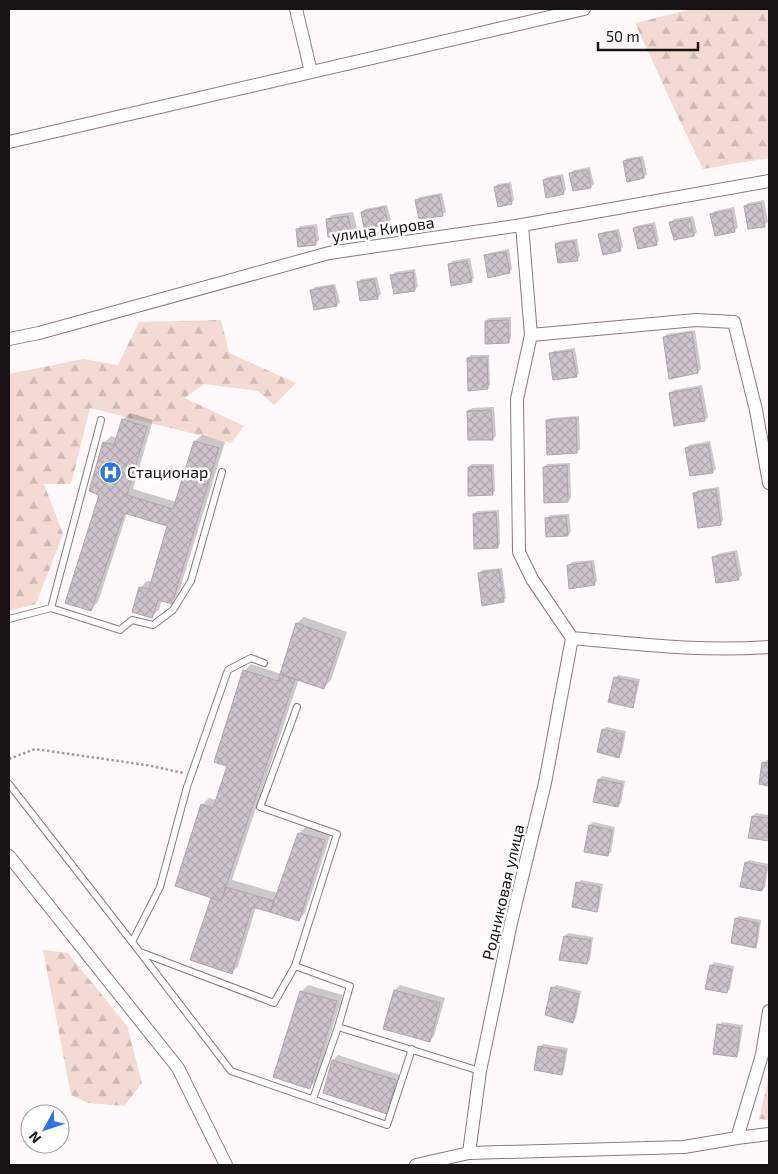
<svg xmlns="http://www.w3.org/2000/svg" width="778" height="1174" font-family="'Exo 2',sans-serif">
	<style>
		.forest { fill: url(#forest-firs) }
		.shadow { fill: #0003 }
		.building { fill: url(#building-cross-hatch); stroke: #afa5ac }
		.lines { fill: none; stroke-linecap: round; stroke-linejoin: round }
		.service-casing { stroke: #897d81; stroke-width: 8 }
		.minor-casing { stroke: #897d81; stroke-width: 14 }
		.path { stroke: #a39d9f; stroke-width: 2.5; stroke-dasharray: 2.5 2.5; stroke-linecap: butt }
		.service { stroke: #fff; stroke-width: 6 }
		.minor { stroke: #fff; stroke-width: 12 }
		.labels { text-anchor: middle; stroke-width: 5; stroke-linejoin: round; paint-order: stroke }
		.street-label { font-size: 16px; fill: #171214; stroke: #fff }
		.poi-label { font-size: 16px; fill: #171214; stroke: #fff; text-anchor: start }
	</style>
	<defs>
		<pattern id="forest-firs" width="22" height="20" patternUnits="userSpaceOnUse" patternTransform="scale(1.25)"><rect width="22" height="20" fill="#f5dad4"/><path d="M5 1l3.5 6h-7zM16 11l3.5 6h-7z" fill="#d1bab5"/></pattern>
		<pattern id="building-cross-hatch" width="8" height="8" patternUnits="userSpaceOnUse" patternTransform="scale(1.25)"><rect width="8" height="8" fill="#cec3cb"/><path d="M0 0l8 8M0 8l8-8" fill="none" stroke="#b0a6ad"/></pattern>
	</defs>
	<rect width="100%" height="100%" fill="#fff9fb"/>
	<path class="forest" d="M692,9H769V158L703,169L677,115L635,23Z
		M221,320L229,353L296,383L274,405L258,391L204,384L185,398L244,426L231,443L90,408L71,484H44L63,534L36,604L9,611V374L83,359L118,365L139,322Z
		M43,950L68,953L127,1026L142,1083L124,1106L88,1103L71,1095Z
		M769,1076V1120L759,1119Z"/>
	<path class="shadow" d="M643,156L647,174L644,177L628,180L624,161L627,158Z
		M590,167L594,184L591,187L571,174L574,170Z
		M563,174L566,190L563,193L544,180L547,177Z
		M511,182L514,200L511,203L495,187L498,184Z
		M442,193L446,212L442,215L417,200L420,197Z
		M764,200L768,222L764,225L745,206L748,203Z
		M387,205L391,220L388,223L362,212L365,209Z
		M734,207L738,227L735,230L711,214L715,211Z
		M353,212L357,228L352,233L327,220L332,215Z
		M693,216L697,232L694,235L671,223L674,219Z
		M655,222L659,241L656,244L634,229L637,226Z
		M317,224L319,240L316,243L297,230L300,226Z
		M619,229L623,247L620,250L599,235L603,232Z
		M577,239L580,256L577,259L556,244L560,241Z
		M509,249L512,269L509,272L486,256L489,253Z
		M470,258L474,278L471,281L449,264L452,261Z
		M415,269L418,286L415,290L395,293L392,275L395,272Z
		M377,277L381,294L378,297L358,282L361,279Z
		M335,284L340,302L337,305L312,290L315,287Z
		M511,317V338L508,342L486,321L489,318Z
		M695,330L701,369L698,372L664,338L667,334Z
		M575,348L579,373L576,376L550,354L554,351Z
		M471,355H489L490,385L487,388L468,358Z
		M702,385L708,417L705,420L670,393L673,390Z
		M494,407L496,436L493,439L468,411L472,408Z
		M130,413L153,420L133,489L177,502L195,441L202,435L225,442L178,595L172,602L162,600L159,610L152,616L141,587L147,581L153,582L169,526L127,513L98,602L91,609L104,443L111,436L118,438L123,420Z
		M579,416L580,449L577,452L548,421L551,418Z
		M710,441L716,469L713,472L686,448L689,445Z
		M570,463L571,498L568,501L544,467L547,464Z
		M472,464H494L495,491L492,494L469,467Z
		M719,487L723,521L720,524L694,493L698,490Z
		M499,510L500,544L497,547L474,514L477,511Z
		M569,514L571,532L568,535L547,518L550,515Z
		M737,550L742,575L738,579L713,557L717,554Z
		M594,560L597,581L594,584L568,566L572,562Z
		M502,568L506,598L503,601L479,573L482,570Z
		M304,617L347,632L331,680L324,687L299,679L232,880L278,893L299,833L306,827L331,833L305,913L299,920L256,907L238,966L232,972L191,959L213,897L202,805L209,798L217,800L228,766L244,671L251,664L281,674L297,623Z
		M618,675L640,679L635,703L632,706L615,678Z
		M606,727L626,731L622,753L619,756L603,730Z
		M767,760H769V784L760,783L763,763Z
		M602,776L625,781L621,803L618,806L599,779Z
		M756,813L769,815V840L750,837L753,816Z
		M593,822L615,827L611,852L607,855L586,851L590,825Z
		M749,860L769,864L765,887L762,890L746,863Z
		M581,880L603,884L599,908L596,911L578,883Z
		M739,916L761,920L758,943L755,946L736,919Z
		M568,933L593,937L590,960L587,963L565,936Z
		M714,962L734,966L730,989L727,992L711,966Z
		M308,985L343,995L316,1081L309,1088L301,992Z
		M400,985L445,998L434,1036L429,1041L384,1028L395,990Z
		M556,985L581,991L576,1018L573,1021L553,988Z
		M722,1022L743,1025L739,1052L736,1055L719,1025Z
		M543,1044L568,1048L564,1070L561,1073L540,1047Z
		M338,1055L400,1075L391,1107L386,1112L325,1092L333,1060Z"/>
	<path class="building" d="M640,158L644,178L627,182L623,161Z
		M588,170L591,188L573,191L569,173Z
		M560,177L564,194L546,198L543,180Z
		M508,184L512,204L498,207L494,187Z
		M439,195L443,216L419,219L415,200Z
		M761,203L765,227L748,229L744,206Z
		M384,207L388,224L364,229L361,212Z
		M731,210L735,232L715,236L710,214Z
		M348,216L352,234L328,237L326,219Z
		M690,219L694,236L674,240L669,222Z
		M652,225L657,245L638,249L633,228Z
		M314,227L316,245L298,247L296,229Z
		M616,231L621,251L603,255L598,234Z
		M574,241L578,261L558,263L555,244Z
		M506,252L510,273L488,278L484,255Z
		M467,261L472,282L451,286L448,264Z
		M413,272L415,291L394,294L390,275Z
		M374,279L378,299L360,301L357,282Z
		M333,286L337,306L314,310L310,290Z
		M508,320L509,343L485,344V321Z
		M692,332L698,373L669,379L663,337Z
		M572,351L577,377L553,380L549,353Z
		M487,357L488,389L468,391L467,358Z
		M699,388L705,421L674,426L669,393Z
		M491,410L493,440H468L467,411Z
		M576,418L577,453L547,455L546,420Z
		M122,419L147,427L127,495L173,509L194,441L219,448L172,604L158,600L152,618L132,612L139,587L149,589L167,526L124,513L91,611L65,603L99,495L89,491L103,442L114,445Z
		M708,444L713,473L690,476L685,448Z
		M567,465L568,502L544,503L543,467Z
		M491,466L493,495L468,496V467Z
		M716,489L721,525L698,528L693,493Z
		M496,512L498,548L474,549L473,514Z
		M566,516L568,536L546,537L545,518Z
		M734,553L739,580L716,583L712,557Z
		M591,562L595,585L569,589L567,565Z
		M499,570L504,602L482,606L478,573Z
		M296,623L341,639L324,689L280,674Z
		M243,670L278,681L280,674L295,679L221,901L175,886L201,804L213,808L227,766L214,762Z
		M614,677L637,682L633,708L608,702Z
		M602,729L623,734L619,758L597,752Z
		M762,762L769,763V786L759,784Z
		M598,779L622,784L618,807L593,802Z
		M752,816L769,818V841L748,838Z
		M589,825L612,830L608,856L584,852Z
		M298,833L325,840L299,921L270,912Z
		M745,862L766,867L762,891L740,887Z
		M576,882L600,887L597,912L572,907Z
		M226,887L274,901L270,912L252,907L232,974L190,960L211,898L221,901Z
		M735,918L758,923L756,948L731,943Z
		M564,936L591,940L587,964L559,960Z
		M710,965L732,969L727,993L705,989Z
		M551,987L579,994L573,1023L545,1015Z
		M394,990L440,1003L430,1042L383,1029Z
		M300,991L337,1001L310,1089L273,1077Z
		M717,1024L740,1028L737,1057L713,1054Z
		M538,1046L565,1051L562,1075L534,1070Z
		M332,1060L396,1080L387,1114L323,1093Z"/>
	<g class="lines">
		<defs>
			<path id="service" d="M51,608L120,630L132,620L153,625L173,610L191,581L222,472
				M9,619L51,608L101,420
				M9,784L139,951L231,1071L387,1125L412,1049
				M132,942L160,887L187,787L228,670L251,658L264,663
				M140,952L274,1003L295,966L337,834L260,807L297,707
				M295,966L350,986L338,1027L480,1071
				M313,1099L338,1027"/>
			<path id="minor" d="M296,9L311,72
				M9,142L584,9
				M522,225L531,335L517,399L519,552L532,579L572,638
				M531,335L696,320L734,322L756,410L769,483
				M9,339L39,333L329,253L522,225L769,181
				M572,638C638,644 704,652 769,647
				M9,856L178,1068L226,1165
				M737,1138L762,1055L769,1011
				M469,1153L480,1071L511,923L545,783L572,638
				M416,1165L469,1153L684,1147L737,1138L769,1134"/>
		</defs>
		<use href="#service" class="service-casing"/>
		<use href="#minor" class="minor-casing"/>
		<path class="path" d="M9,759L35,749L146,765L184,773"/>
		<use href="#service" class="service"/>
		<use href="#minor" class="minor"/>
	</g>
	<defs>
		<symbol id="hospital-disc" viewBox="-11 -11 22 22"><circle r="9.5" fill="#2d75e2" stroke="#fff"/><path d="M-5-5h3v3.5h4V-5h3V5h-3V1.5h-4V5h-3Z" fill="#fff"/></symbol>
	</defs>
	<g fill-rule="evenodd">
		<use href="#hospital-disc" x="98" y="460" width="25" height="25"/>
	</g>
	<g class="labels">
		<g class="street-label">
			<text transform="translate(383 229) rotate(-8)" y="6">улица Кирова</text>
			<text transform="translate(503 892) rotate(-77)" y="6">Родниковая улица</text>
		</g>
		<g class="poi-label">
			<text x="127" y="478">Стационар</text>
		</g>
	</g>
	<rect width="778" height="1174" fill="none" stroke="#171214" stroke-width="20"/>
	<g transform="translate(45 1129) rotate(230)"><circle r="24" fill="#ffffff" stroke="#a2a0a1"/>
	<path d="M0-4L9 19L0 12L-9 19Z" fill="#2d75e2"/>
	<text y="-8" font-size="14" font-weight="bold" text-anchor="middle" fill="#171214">N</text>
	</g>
	<path d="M598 42v8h100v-8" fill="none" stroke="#171214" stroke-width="2.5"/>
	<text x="606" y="42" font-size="15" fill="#171214" stroke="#ffffff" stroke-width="4" paint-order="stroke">50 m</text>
</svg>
